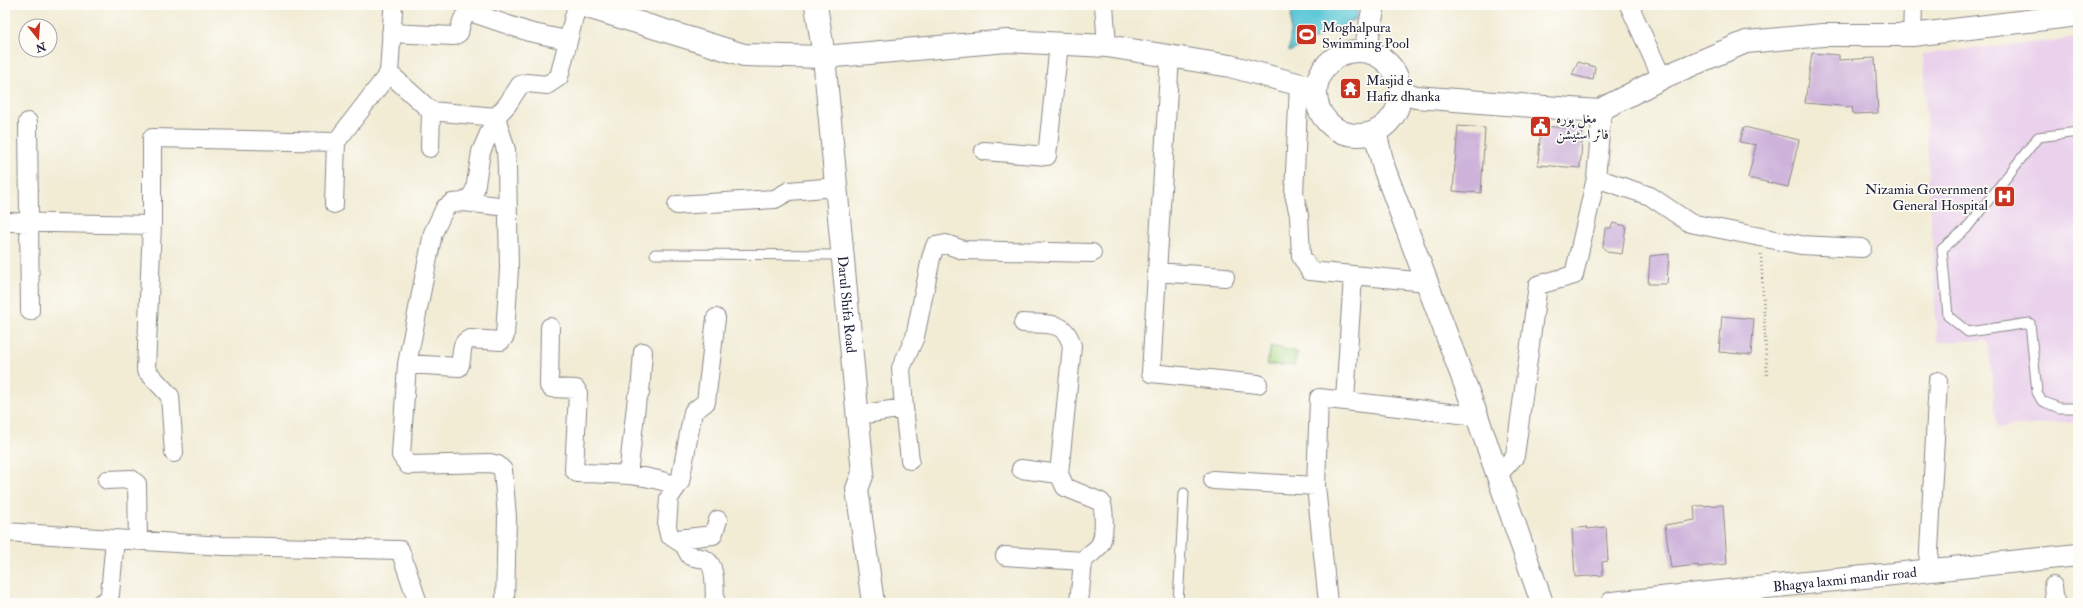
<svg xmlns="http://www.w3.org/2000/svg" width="2083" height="608" font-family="'IM FELL Double Pica',Amiri,serif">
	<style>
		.built { fill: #ead1ec }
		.green { fill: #a8d784; stroke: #657c60 }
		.water { fill: #5dc8d7; stroke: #407589 }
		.building { fill: #cdb2da }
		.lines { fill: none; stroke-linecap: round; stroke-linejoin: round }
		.lane-casing { stroke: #8a8788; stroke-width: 11 }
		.street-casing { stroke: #8a8788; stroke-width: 20 }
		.secondary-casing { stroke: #8a8788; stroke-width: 24 }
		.primary-casing { stroke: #8a8788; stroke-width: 24 }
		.highway-casing { stroke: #8a8788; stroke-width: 24 }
		.path { stroke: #8a8788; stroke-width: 2.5; stroke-dasharray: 1 3; stroke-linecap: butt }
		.lane { stroke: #fff; stroke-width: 9 }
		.street { stroke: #fff; stroke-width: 18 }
		.secondary { stroke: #fff; stroke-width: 22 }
		.primary { stroke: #fff; stroke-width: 22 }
		.highway { stroke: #fff; stroke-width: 22 }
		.labels { text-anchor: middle; stroke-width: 3.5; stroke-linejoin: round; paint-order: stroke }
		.poi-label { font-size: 14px; fill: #22223b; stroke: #fdfcf7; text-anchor: start }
		.street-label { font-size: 14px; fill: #22223b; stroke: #fdfcf7 }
	</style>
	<rect width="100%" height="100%" fill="#fdfcf7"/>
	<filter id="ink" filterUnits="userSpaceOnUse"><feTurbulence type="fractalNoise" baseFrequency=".025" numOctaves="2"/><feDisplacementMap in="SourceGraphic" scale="8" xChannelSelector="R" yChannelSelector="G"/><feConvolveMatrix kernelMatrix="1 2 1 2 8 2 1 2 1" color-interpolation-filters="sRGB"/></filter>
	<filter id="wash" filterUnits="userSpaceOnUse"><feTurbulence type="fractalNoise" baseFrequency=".012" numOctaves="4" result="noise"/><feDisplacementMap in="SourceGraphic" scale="16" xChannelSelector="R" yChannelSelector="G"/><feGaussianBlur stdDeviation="0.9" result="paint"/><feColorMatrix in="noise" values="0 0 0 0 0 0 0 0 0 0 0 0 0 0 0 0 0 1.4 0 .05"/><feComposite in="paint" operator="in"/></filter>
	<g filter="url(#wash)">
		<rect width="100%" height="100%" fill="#f2ecd5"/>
		<path class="built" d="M2078,38V421L1997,428L1988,340L1937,342L1923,54Z"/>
		<path class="green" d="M1271,346L1298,352L1294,365H1267Z"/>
		<path class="water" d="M1292,5H1358L1356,19L1289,52Z"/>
		<g id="blocks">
			<path class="building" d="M1812,53L1839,55V60L1875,58L1878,113L1853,114L1852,107L1805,103Z
				M1578,62L1595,67L1593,80L1572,75Z
				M1458,126L1485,128L1481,193L1453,191Z
				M1541,126L1583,129L1580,168L1538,165Z
				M1744,127L1799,140L1788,187L1748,178L1756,145L1740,142Z
				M1613,223L1626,226L1622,254L1607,252L1603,247L1605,228H1611Z
				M1669,254L1667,284H1648L1650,256Z
				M1722,316L1754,319L1751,355L1719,352Z
				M1723,505L1727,564L1698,567V565L1671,568L1665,525L1695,520L1694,506Z
				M1587,527V529L1606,527L1608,561L1602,562L1603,575L1575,577L1572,529Z"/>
		</g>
	</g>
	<g filter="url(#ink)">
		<use href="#blocks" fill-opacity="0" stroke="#8a8788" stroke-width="1"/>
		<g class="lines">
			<defs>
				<path id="lane" d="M2078,132L2038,137L1966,229L1942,249L1948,316L1968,332L2030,323L2037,392L2042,401L2059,408H2078
					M655,254L842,255
					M1178,603L1184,493"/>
				<path id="street" d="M1104,5L1107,46
					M1629,5L1662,78
					M393,11L389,73L431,111L496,117L506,150L507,168L509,268L505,336L501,341L470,339C458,343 464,357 459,367L407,364
					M391,33L454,36L459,33C461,24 462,13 473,13L529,32L566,40
					M1912,35L1913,5
					M1170,56L1151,373L1258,384
					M1299,84L1294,194L1299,215L1301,256L1310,271L1427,282
					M28,122L30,311
					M430,148L431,111
					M984,151L1047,156L1059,44
					M1596,178L1650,196L1690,223L1801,245L1862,248
					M464,202L507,207
					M334,204L336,142
					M677,205L775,199L789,191L836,187
					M5,222L152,225
					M1157,272L1225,277
					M1023,323C1047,325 1065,319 1072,346L1059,474
					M550,327L549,386L551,388L576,389L578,393L574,470L577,473C610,474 645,473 677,486
					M1345,400L1353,276
					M904,408L910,460
					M858,415L904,408L901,368L915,337L931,258L935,246L946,244L963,250L1092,253
					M174,453L170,396L146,370L152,225V138L336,142L389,73
					M1021,469L1059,474L1065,487L1101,502C1105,510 1105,539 1099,546C1095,551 1088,555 1083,561
					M628,475L637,397L640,393L643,352
					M1497,476L1515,456L1538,285L1574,275L1596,178L1602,110
					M107,480L131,479L137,484L138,541
					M1213,480L1316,486
					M5,532L223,546L400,550L418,603
					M678,539L713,535L718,520
					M1005,556L1083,561L1079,603
					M1928,570L1938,381
					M2053,586L2055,603
					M101,603L108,600L110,594L115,539
					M505,603L507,517L503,470L498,465L490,463L408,465L401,455L407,364L433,233L445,208L452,203L464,202L471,196L475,190L481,152L496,117L507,105L520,85L527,83L547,85L559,77L577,5
					M715,603C714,592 717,566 706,560C701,557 695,558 690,556L684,545L669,535L667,526L669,498L680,482L693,412L706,402L716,318
					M1328,603L1316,486L1319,398L1477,416"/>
				<g id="secondary">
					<path d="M581,5L744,55L824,57"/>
					<path d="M1365,51L1374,5"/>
					<path d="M1375,132L1384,168L1477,416L1542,603"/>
					<path id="s1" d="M1612,603L2078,555"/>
				</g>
				<path id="primary" d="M1316 93a42 42 0 1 1 84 0a42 42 0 1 1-84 0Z
					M824,57L1007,41L1107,46L1230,66L1316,89
					M1401,92L1416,97L1598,111L1666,76L1746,42L1823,35H1912L2078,15"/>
				<g id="highway">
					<path id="s2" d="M816,5L824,57L863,473L857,489L873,603"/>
				</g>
			</defs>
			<use href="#lane" class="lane-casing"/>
			<use href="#street" class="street-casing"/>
			<use href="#secondary" class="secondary-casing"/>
			<use href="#primary" class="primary-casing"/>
			<use href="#highway" class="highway-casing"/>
			<path class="path" d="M1761,254L1767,375"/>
			<use href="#lane" class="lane"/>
			<use href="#street" class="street"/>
			<use href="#secondary" class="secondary"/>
			<use href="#primary" class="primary"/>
			<use href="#highway" class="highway"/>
		</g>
	</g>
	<defs>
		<symbol id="stadium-square" viewBox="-11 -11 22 22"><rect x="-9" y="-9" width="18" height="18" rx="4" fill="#c8321e" stroke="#fdfcf7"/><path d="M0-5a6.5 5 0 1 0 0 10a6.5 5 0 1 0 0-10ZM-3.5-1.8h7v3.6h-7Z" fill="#fff"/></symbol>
		<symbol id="temple-square" viewBox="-11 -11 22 22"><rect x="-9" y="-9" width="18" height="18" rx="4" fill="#c8321e" stroke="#fdfcf7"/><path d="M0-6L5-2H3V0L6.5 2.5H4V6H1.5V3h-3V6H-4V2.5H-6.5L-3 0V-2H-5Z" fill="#fff"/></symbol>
		<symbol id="civic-square" viewBox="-11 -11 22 22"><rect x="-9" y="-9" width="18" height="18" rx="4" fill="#c8321e" stroke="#fdfcf7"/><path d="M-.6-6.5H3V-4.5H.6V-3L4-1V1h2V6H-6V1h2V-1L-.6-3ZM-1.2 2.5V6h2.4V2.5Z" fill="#fff"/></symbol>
		<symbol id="hospital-square" viewBox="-11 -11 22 22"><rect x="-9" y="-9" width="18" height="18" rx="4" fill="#c8321e" stroke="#fdfcf7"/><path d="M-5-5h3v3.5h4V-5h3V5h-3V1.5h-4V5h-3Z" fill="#fff"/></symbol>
	</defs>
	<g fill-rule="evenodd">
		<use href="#stadium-square" x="1294" y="22" width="25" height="25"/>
		<use href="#temple-square" x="1338" y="76" width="25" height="25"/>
		<use href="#civic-square" x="1528" y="114" width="25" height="25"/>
		<use href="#hospital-square" x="1992" y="184" width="25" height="25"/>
	</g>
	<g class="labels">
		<g class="poi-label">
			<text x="1322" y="32">Moghalpura<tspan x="1322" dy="16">Swimming Pool</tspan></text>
			<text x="1366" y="85">Masjid e<tspan x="1366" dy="16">Hafiz dhanka</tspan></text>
			<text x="1556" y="123">مغل پورہ<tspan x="1556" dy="16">فائر اسٹیشن</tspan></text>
			<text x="1988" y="194" text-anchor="end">Nizamia Government<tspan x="1988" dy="16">General Hospital</tspan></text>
		</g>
		<g class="street-label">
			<text dy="5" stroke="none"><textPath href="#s2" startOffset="301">Darul Shifa Road</textPath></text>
			<text dy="5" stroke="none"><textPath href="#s1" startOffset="234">Bhagya laxmi mandir road</textPath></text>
		</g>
	</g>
	<rect width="2083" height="608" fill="none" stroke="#fdfcf7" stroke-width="20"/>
	<g transform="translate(38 38) rotate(163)"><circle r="19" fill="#fdfcf7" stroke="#a5a5ac"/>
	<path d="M0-3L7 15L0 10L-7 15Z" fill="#c8321e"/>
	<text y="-6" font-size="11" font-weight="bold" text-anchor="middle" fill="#22223b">N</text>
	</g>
</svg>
